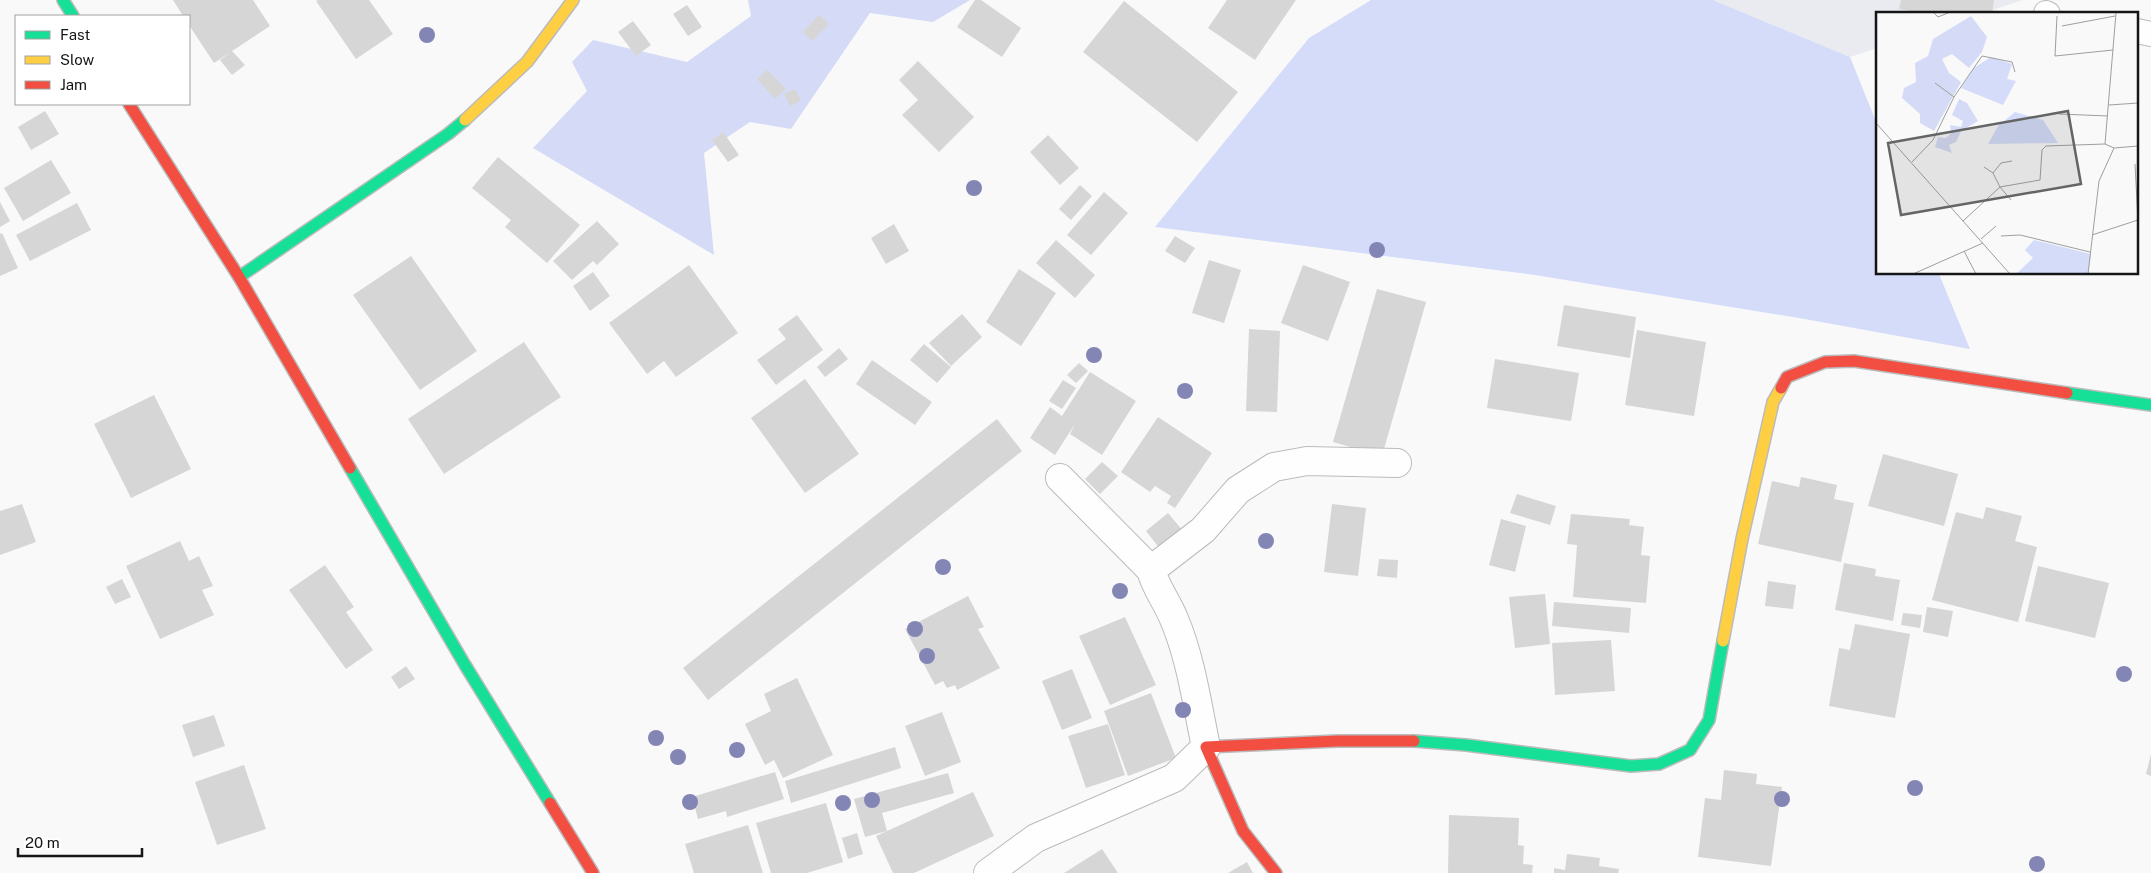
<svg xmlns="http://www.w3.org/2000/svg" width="2151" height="873" font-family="'Public Sans',sans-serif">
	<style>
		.built { fill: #e9ebf0 }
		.green { fill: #d4dcfa }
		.forest { fill: #d5dbf6 }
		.building { fill: #d6d6d6 }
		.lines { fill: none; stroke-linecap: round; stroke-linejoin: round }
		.lane-casing { stroke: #bbbbbc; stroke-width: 26 }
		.street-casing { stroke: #bbbbbc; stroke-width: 30 }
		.fast-casing { stroke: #bbbbbc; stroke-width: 14 }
		.slow-casing { stroke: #bbbbbc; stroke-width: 14 }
		.jam-casing { stroke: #bbbbbc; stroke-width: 14 }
		.lane { stroke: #fefefe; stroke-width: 24 }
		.street { stroke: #fefefe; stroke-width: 28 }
		.fast { stroke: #16e098; stroke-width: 11 }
		.slow { stroke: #ffcf43; stroke-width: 11 }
		.jam { stroke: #f24e42; stroke-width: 11 }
		.tree { fill: #8385b5 }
		.inset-road { fill: none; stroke: #9d9e9e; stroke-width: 1 }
		.view { fill: #646565; fill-opacity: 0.15; stroke: #646565; stroke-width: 2.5 }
		.inset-edge { fill: none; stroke: #141515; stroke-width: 2.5 }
	</style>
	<rect width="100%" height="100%" fill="#f9f9fa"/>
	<path class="built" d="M1713,0H2023L1981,14H1877V48L1850,57Z"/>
	<path class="green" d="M1371,0H1713L1850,57L1877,124V274H1939L1970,349L1799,318L1535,275L1155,227L1309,38Z"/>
	<path class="forest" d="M748,0H970L933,22L870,13L791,129L750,122L704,153L714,255L533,148L587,91L572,62L593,40L687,62L751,16Z"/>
	<path class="building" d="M173,0H253L270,26L214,63L189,25V16H183Z
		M318,0H369L393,34L356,59L316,1Z
		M975,0H981L1021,28L1002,57L957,27Z
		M1227,0H1296L1255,60L1208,28Z
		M1901,0H1994L1992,14H1927L1899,9Z
		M1124,1L1238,92L1197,142L1083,52Z
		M687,5L702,27L688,36L673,14Z
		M819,15L829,24L812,41L803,32Z
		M633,21L651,45L636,56L618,32Z
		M232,51L245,65L232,75L220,60Z
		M918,61L974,117L939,152L902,115L918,100L899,80Z
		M767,70L786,89L775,99L757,79Z
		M795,89L801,101L790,106L784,94Z
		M45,111L59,134L31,150L18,127Z
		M723,132L739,155L728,162L712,140Z
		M1048,135L1079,168L1060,185L1030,152Z
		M498,157L580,225L547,263L505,227L511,220L472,188Z
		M51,160L71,193L23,221L4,188Z
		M1080,185L1092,196L1071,220L1059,209Z
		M1104,192L1128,213L1091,255L1067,235Z
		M0,202L10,221L0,227Z
		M77,203L91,230L30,261L16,235Z
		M597,221L619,244L597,265L593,261L572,280L553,261Z
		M894,224L909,251L886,264L871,238Z
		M2,233L18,268L0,276V234Z
		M1175,236L1195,248L1185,263L1165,251Z
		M1056,240L1095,275L1075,298L1036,263Z
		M411,256L477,351L420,390L353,295Z
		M1209,260L1241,270L1224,323L1192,313Z
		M689,265L738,333L676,377L664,361L647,374L609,323Z
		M1303,265L1350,282L1328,341L1281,323Z
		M1019,269L1056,293L1021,346L986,322Z
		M593,272L610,296L590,311L573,286Z
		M1377,289L1426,302L1382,456L1333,442Z
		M1564,305L1636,317L1630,358L1557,346Z
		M962,314L982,337L951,366L929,343Z
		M797,315L823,350L776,385L757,360L786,339L778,329Z
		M1249,329L1280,331L1277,412L1246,411Z
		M1637,330L1706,342L1694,416L1625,405Z
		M524,342L561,397L444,474L408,419Z
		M924,344L951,367L937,383L910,360Z
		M839,348L848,359L825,377L817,367Z
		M1495,359L1579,373L1571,421L1487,408Z
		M872,360L932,402L915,425L856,384Z
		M1079,363L1088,371L1076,383L1067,375Z
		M1090,372L1136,401L1102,455L1070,434L1075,424L1055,455L1030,438L1050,407L1062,416Z
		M805,379L859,454L805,493L751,418Z
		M1063,380L1076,388L1062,409L1049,401Z
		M154,395L191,469L131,498L94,424Z
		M1158,417L1212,453L1175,508L1167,503L1171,496L1155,486L1150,492L1121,472Z
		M997,419L1022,451L708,700L683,668Z
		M1883,454L1958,474L1944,526L1868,506Z
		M1102,462L1118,476L1100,494L1085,479Z
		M1801,477L1837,485L1834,499L1854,503L1841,562L1758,544L1772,481L1799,487Z
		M1517,494L1556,506L1550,525L1510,513Z
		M22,504L36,542L0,555V511Z
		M1332,504L1366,508L1358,576L1324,572Z
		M1986,507L2022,516L2015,541L2037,547L2018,622L1932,600L1956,512L1983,519Z
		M1168,513L1183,531L1160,549L1146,531Z
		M1571,514L1630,519L1629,525L1644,527L1641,555L1650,556L1646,603L1573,597L1577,545L1567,544Z
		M1501,519L1526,526L1515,572L1489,565Z
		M180,541L189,561L199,556L213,586L202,590L214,615L160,639L126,566Z
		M1379,559L1398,560L1397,578L1377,576Z
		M1844,563L1876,569L1875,576L1900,580L1893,621L1835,610Z
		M325,565L354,607L346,612L373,650L346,669L289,590Z
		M2038,566L2109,583L2095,638L2025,621Z
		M122,579L131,597L115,604L106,587Z
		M1768,581L1796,585L1793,609L1765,606Z
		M1545,594L1550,644L1515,648L1509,597Z
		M968,596L984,627L978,629L1000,668L957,690L955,685L947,688L943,681L935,685L905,629Z
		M1554,602L1631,608L1629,633L1552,626Z
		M1927,607L1953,611L1948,637L1923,632Z
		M1903,613L1922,615L1920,628L1901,625Z
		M1125,617L1156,685L1110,705L1079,636Z
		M1855,624L1910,634L1895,718L1829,706L1839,648L1850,650Z
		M1611,640L1615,691L1555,695L1552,643Z
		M406,666L415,679L399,689L391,677Z
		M1072,669L1092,718L1062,730L1042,681Z
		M797,678L833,755L783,778L774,760L765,765L745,724L771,711L764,694Z
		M1151,693L1176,758L1128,776L1104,711Z
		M942,712L961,762L925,776L905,726Z
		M214,715L225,746L193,757L182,725Z
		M1108,724L1125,775L1086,788L1068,736Z
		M895,747L901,768L791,803L785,781Z
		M2151,754V776L2146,774Z
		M244,765L266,829L217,845L195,782Z
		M1724,770L1757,774L1756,784L1782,787L1771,866L1698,857L1705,798L1721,800Z
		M775,772L784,799L727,817L726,811L698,819L692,797Z
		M948,773L954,793L882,813L887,831L865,837L854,799Z
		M973,792L994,836L914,873H893L876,836Z
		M826,803L843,862L807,873H771L756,823Z
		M1449,815L1519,818L1518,845L1524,846L1523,864L1533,865L1532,873H1448Z
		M748,825L763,873H694L685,844Z
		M857,833L863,854L848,859L842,838Z
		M1102,849L1118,873H1064Z
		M1567,854L1600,858L1599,866L1619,869L1618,873H1554V868L1565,870Z
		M1247,862L1253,873H1228Z"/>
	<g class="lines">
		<defs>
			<path id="lane" d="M2046,13L2048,14
				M2137,31L2151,34"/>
			<path id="street" d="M1151,570L1203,530L1238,490L1274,467L1307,461L1397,463
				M988,873L1036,838L1174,778L1206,747C1197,704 1191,659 1174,619C1167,601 1156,589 1151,570L1060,478"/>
			<path id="fast" d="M63,0L73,16
				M239,277L448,134L465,120
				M2067,393L2151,405
				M350,468L465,665L550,803
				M1414,741L1466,745L1631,766L1659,764L1690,750L1709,720L1723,641"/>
			<path id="slow" d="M465,120L527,62L573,0
				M1723,641L1742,539L1773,402L1781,388"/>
			<path id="jam" d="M129,104L239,277L350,468
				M1781,388L1787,377L1825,362L1854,361L2067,393
				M550,803L593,873
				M1276,873L1243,831L1206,747L1338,741H1414"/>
		</defs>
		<use href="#lane" class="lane-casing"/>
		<use href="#street" class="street-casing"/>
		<use href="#fast" class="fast-casing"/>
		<use href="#slow" class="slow-casing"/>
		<use href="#jam" class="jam-casing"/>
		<use href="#lane" class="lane"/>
		<use href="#street" class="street"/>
		<use href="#fast" class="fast"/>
		<use href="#slow" class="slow"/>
		<use href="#jam" class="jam"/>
	</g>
	<g class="tree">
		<circle cx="427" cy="35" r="8"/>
		<circle cx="974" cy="188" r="8"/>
		<circle cx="1377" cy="250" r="8"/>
		<circle cx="1094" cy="355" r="8"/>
		<circle cx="1185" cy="391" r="8"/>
		<circle cx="1266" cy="541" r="8"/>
		<circle cx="943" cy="567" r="8"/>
		<circle cx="1120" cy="591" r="8"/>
		<circle cx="915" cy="629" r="8"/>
		<circle cx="927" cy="656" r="8"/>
		<circle cx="2124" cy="674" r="8"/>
		<circle cx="1183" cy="710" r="8"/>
		<circle cx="656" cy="738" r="8"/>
		<circle cx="737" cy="750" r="8"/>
		<circle cx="678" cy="757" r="8"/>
		<circle cx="1915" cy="788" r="8"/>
		<circle cx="1782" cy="799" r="8"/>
		<circle cx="872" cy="800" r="8"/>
		<circle cx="690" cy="802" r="8"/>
		<circle cx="843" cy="803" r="8"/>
		<circle cx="2037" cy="864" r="8"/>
	</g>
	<g transform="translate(1876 12)">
		<rect width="262" height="262" fill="#f9f9fa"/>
		<path d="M115,45L136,52L131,67L140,69L127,93L85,76L98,56ZM139,100L167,108L182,131L112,132L122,114ZM158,228L215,242L212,262H140L157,246L149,238Z" fill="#d4dcfa"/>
		<path d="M95,4L111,25L106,40L93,56L76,42L66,47L73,61L85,70L58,119L44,111V102L26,86L28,76L40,70L39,51L52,44L57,27ZM83,87L91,91L102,109L85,119L80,130L73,133L76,141L59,135L62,125L70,126L75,121L74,113L85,115L87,109L76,103Z" fill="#d5dbf6"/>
		<path class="inset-road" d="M58,1L62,5L72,1M181,4L179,44L237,38M186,14L239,4M59,71L78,85M233,93L262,91M183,102L232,104M0,111L134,262M238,136L262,134M36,150L57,128L78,85L106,44L136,50L139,60M259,152L262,209M117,161L125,151L136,149M135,188L124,175L164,168L166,138L170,134L229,132M87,209L124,175L117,161L108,155M216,223L262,208M125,224L144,223L214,240M105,227L120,214M88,239L100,262M37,262L107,231M212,262L223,169L238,136L229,132L240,1"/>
		<path class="view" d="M192,99L205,172L25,203L12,131Z"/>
		<rect width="262" height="262" class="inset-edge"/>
	</g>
	<rect x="15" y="15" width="175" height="90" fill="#ffffff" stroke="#a1a1a1"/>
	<rect x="25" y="31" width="25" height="8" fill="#16e098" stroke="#a1a1a1"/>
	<text x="60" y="40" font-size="15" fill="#141515">Fast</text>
	<rect x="25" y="56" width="25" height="8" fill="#ffcf43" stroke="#a1a1a1"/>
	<text x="60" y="65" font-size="15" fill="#141515">Slow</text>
	<rect x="25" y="81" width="25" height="8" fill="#f24e42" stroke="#a1a1a1"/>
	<text x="60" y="90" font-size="15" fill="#141515">Jam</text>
	<path d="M18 848v8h124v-8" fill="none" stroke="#141515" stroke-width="2.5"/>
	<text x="25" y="848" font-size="15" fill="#141515" stroke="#ffffff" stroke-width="4" paint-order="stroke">20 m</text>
</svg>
